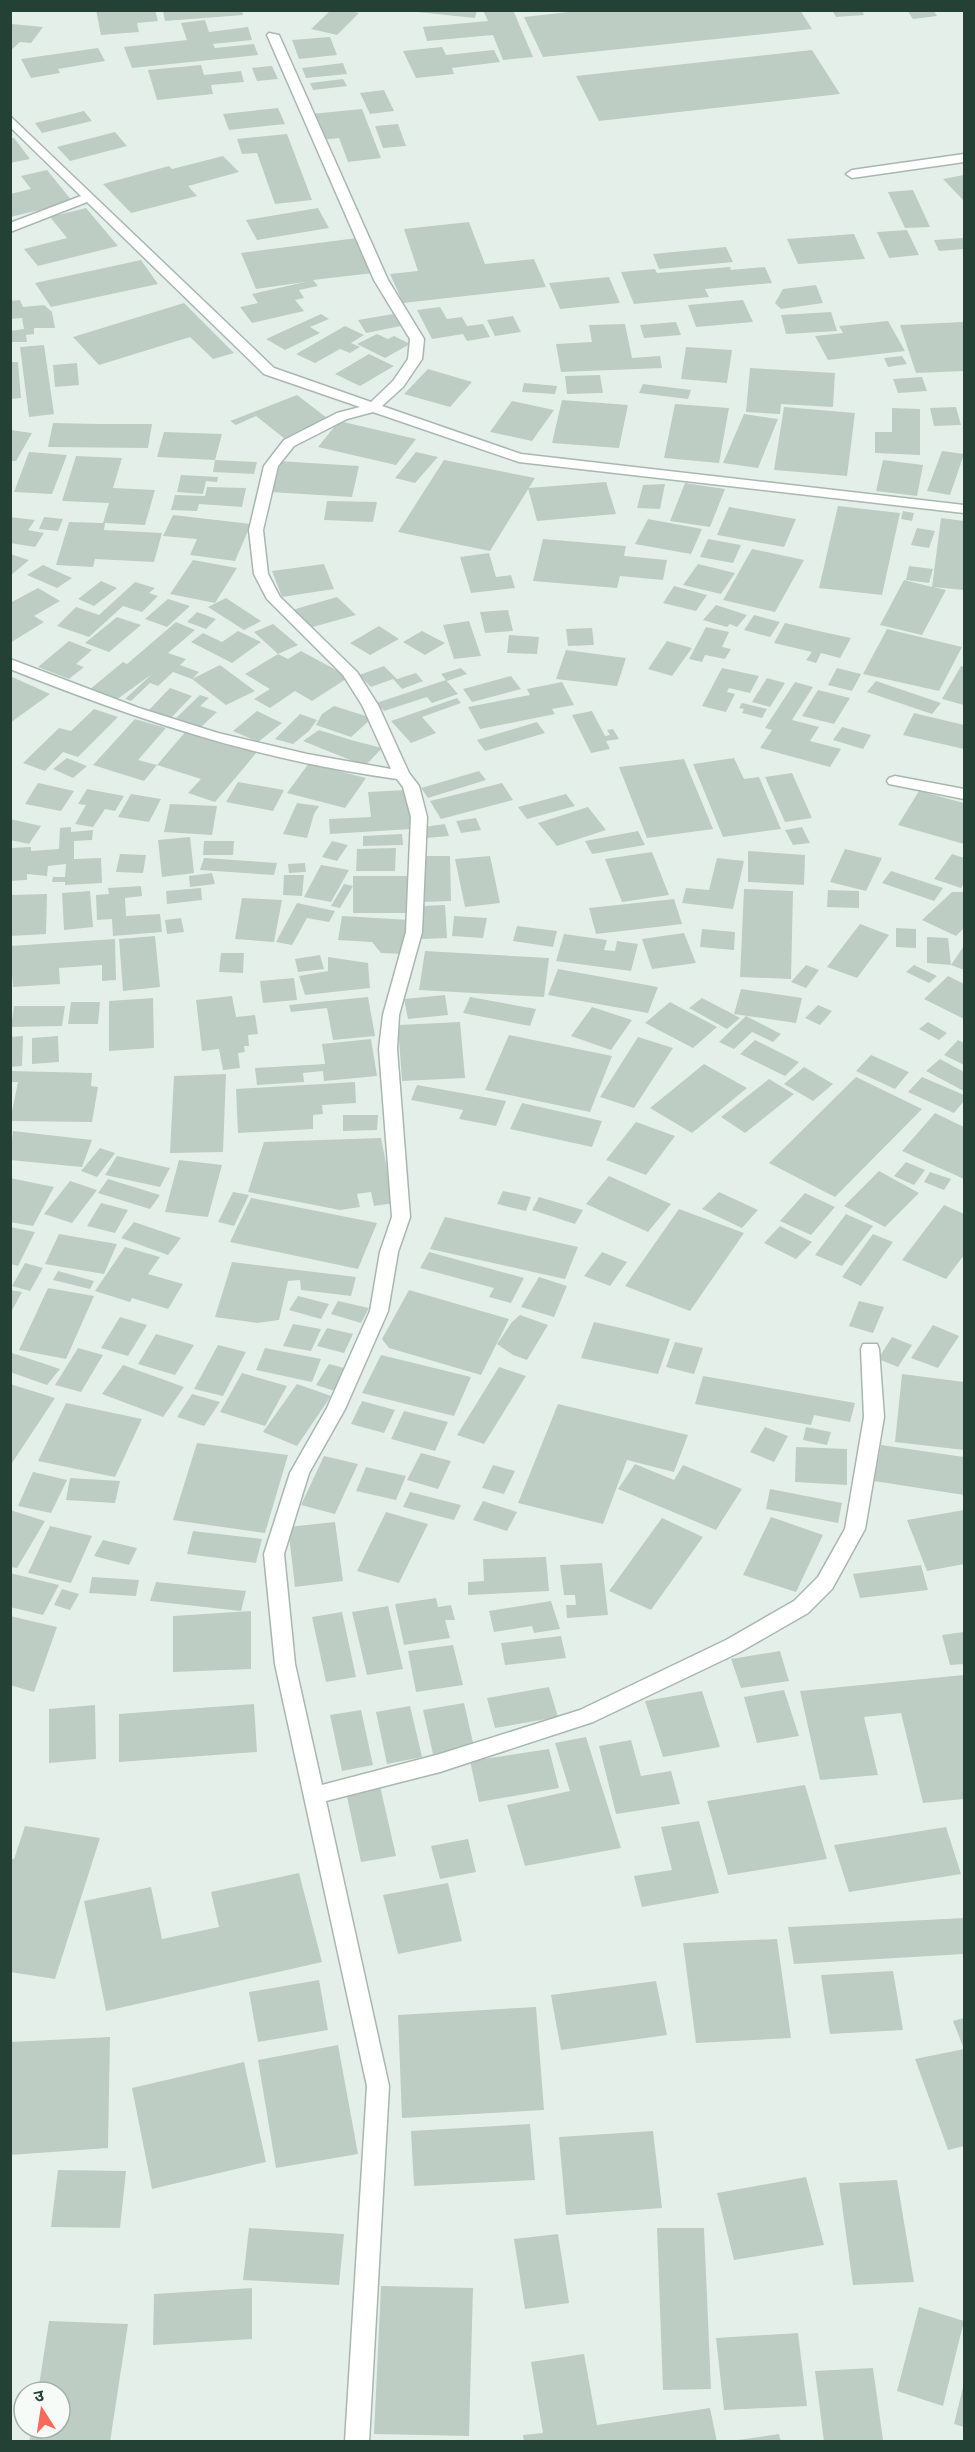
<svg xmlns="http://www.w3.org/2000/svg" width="975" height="2452" font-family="'Source Sans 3','Noto Sans Devanagari',sans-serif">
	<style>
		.building { fill: #bdcdc4 }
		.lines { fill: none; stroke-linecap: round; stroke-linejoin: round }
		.minor-casing { stroke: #a7b8af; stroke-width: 3 }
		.minor { fill: #fff; fill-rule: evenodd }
	</style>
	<rect width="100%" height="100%" fill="#e5efe9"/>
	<path class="building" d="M96,10H155L158,21L137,23L139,32L101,35Z
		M172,10H242L243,15L165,21L163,11Z
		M331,10H347L359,13L337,35L311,29Z
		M398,10H477L475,18Z
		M483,10H513L533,57L503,60L493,35L427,41L423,27L488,21Z
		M587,10H800L812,29L543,57L524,17Z
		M832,10H862L864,15L836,17Z
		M907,10H933L937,16L913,19Z
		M205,20L209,32L248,27L252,40L213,44L215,48L254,44L258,55L132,68L124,47L187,40L181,23Z
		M12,24L43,27L31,43L20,42L10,51Z
		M330,37L337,55L299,59L292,40Z
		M442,47L446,55L494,50L500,62L452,68L454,74L416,78L403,51Z
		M98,48L105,61L58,69L60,73L31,78L21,59Z
		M812,50L840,94L599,121L576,76Z
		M343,63L347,74L306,78L302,68Z
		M201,65L204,75L241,71L244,82L211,85L213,94L157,100L148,70Z
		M272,66L278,79L257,81L252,68Z
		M343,79L347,86L313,90L310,83Z
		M384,90L394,111L370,114L360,93Z
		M278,108L285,124L229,130L223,114Z
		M362,109L381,158L348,162L339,138L321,140L311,114Z
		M84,111L92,121L42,133L35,123Z
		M398,124L406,146L383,148L375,126Z
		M115,132L127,146L70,161L57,147Z
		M287,134L312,200L275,204L257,153L242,154L237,139Z
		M10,138H14L30,159L10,163Z
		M223,156L239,172L188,186L197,196L131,213L103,184L169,166L172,169Z
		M47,170L73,202L10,217V194L31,189L21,176Z
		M964,175V201L943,179Z
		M913,190L930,227L905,228L888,192Z
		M86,208L118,246L38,266L24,249L67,238L50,217Z
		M318,208L329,228L257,240L246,220Z
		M469,222L485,264L534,259L546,287L403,303L390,274L418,271L404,229Z
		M907,230L919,255L889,258L877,232Z
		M854,234L865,259L798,264L787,239Z
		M357,238L373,273L313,280L318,286L299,290L304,298L295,300L304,311L252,323L240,307L258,303L252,294L305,282L256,289L241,253Z
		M963,238L964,249L939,251L934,240Z
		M726,247L733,262L659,269L653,254Z
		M141,260L158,284L51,307L35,283Z
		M730,267L731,270L765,267L772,283L705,289L709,297L634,304L621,272L655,269L657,273Z
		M609,277L620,303L560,309L549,283Z
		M816,285L823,303L781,309L775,303L783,289Z
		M20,300L23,307L44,305L52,312L55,328H34V334L26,335L27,342H10V331L24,329L22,318L10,319V301Z
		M743,300L753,322L696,327L688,305Z
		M184,303L234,353L213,359L190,337L99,365L73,337Z
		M440,307L447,319L462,317L467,326L483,324L490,337L467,341L463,334L432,339L417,310Z
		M831,312L837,331L786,334L781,315Z
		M321,314L329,319L310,327L320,333L285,350L266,339Z
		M393,314L401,326L366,333L358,320Z
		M513,316L521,332L495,336L487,320Z
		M888,321L905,351L828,360L815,336L843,333L839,326Z
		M676,322L681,335L644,338L640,325Z
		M964,322V371L916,373L900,325Z
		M625,324L632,358L660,356L662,368L561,372L556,344L592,342L589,325Z
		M345,326L364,335L351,343L360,347L350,353L340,349L315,363L296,354Z
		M377,334L388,339L394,336L410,344L385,358L357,344Z
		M44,345L54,414L29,417L20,347Z
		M686,347L732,350L727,383L681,379Z
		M369,354L394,366L360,386L335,374Z
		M902,356L907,364L888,367L884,358Z
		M10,362H18L21,398L10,399Z
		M77,363L79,385L55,387L53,365Z
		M750,368L835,373L833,407L781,404L780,414L746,412Z
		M428,369L472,382L450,407L404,394Z
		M600,375L603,393L567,394L565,376Z
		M922,377L927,391L898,393L893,379Z
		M524,383L557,386L555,394L522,392Z
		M643,384L691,390L688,399L639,393Z
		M297,395L331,421L285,439L256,416L236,425L230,421Z
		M562,400L628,405L619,448L552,443Z
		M512,401L554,410L532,441L490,432Z
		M675,404L729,408L719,463L664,458Z
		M784,407L855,413L847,476L774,470Z
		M956,407L961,425L934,426L930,408Z
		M892,408L920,409V455L875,453V432H892Z
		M744,414L778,419L758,468L723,463Z
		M339,421L416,439L396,465L318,447Z
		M53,423L100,424H152L148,448L48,447Z
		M10,430L32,433L16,461H10Z
		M164,432L222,434L215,460L157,457Z
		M942,451L964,454L950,495L927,491Z
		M29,452L67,455L52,494L14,492Z
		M416,452L438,457L415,483L395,478Z
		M76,456L122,458L113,488L155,490L145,525L105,523L104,530L162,533L154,562L95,559L93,567L56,565L69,522L103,523L109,503L62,501Z
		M215,460L257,462L254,474L213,472Z
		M444,460L535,478L490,551L398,532Z
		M883,460L923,465L917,496L876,491Z
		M278,461L359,466L352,497L270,492Z
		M181,475L218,477L217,482L206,481L203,494L177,492Z
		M606,482L616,514L537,521L528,488Z
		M685,483L725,489L710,527L670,521Z
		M665,484L660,509L637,508L643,485Z
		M207,487L246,488L242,507L199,504L197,511L171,510L175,495L205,496Z
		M327,501L377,502L373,522L324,520Z
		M838,506L900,513L882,595L819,588Z
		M729,507L796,519L784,547L717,535Z
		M903,511L914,513L912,521L901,519Z
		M173,515L251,524L235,561L190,555L197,539L163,536Z
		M10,517L35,520L28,530L44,533L35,547L10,543Z
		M44,517L63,519L58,531L39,529Z
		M941,518L964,521V590L933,587L946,590L922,635L880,625L904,580L932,587Z
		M648,519L702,529L691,554L635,544Z
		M917,528L935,531L929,548L911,545Z
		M543,539L626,546L624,556L667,560L663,580L620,576L617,588L533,581Z
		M708,539L741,545L733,563L700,557Z
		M752,549L804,560L775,612L723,600Z
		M489,553L496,577L511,575L515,588L471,593L460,557Z
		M10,554L29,560L10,576Z
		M193,560L237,568L215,603L170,594Z
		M324,564L334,589L282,597L272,571Z
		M698,564L735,573L721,594L683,585Z
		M43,565L72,578L57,588L27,575Z
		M909,566L933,569L929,583L906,580Z
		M101,581L117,588L94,606L78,599Z
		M135,582L155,588L149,593L158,596L142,612L123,606L89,637L57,626L76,607L99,615Z
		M674,586L707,595L696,611L663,603Z
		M38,588L60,601L34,616L44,622L10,643V603Z
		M337,597L356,615L309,628L292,610Z
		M226,598L261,621L244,630L208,607Z
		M168,599L190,606L167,627L145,619Z
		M716,605L747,615L737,627L730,624L727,627L703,620Z
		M508,610L513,631L485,633L480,612Z
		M197,612L216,619L206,629L187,622Z
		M754,615L780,622L770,637L744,630Z
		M117,617L141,625L109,652L85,643Z
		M469,621L481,656L454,659L443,625Z
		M176,622L195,630L168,653L186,659L180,665L199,672L192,679L220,665L255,691L226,705L192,679L173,672L158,686L150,683L131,701L125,699L152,674L116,700L89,690L123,662L127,664Z
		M785,623L823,632L851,638L840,658L821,653L816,663L806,660L812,652L774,643Z
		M273,624L298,645L278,654L254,632Z
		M379,626L399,639L370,655L350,643Z
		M706,627L729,632L722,647L731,649L725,659L705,655L702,662L689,659Z
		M592,628L594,645L568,646L566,629Z
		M887,629L962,647L939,691L863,674Z
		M238,631L261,642L232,663L191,642L203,633L222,642Z
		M422,631L445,643L425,655L403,642Z
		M509,635L539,637L537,654L507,653Z
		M69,641L92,650L76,664L84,667L69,679L38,667Z
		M667,641L692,648L672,676L648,669Z
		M566,650L626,658L617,686L556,679Z
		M301,651L349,677L312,701L295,691L270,708L254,699L270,689L245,674L278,654L288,659Z
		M384,666L397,679L416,673L423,681L402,689L393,679L371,687L359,675Z
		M961,666L964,667V705L942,699Z
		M461,668L467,674L447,681L441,674Z
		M722,668L759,676L750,693L729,688L727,692L735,694L726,712L702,706Z
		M837,668L861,674L852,691L828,685Z
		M10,676L50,694L10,723Z
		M511,676L521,689L472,702L463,689Z
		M767,678L785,683L770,707L752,702Z
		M446,680L458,694L432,703L427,697L384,711L376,703Z
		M876,681L941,703L932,714L867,692Z
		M562,682L574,705L552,709L555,714L480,729L468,707L530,695L527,689Z
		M795,682L813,687L792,720L819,727L810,741L841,749L830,767L760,748L772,730L765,728Z
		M170,688L192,696L169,720L147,712Z
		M818,690L850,698L834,724L802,716Z
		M200,695L209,698L200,706L217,712L201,727L176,718Z
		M457,698L461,703L422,717L436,733L411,743L391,721Z
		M742,703L763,708L767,709L762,718L742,713L744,709L739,708Z
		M334,706L372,718L351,737L316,725L322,714Z
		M94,709L118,717L78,757L63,752L45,771L23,763L59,728L71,731Z
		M257,711L282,723L258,742L233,731Z
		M592,711L605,736L610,735L607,730L613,729L619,739L606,741L610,749L591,753L572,715Z
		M914,713L964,725V749L903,735Z
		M300,714L317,720L309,731L293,744L275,739Z
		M135,719L166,728L138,760L157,765L144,781L93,765Z
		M537,722L545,733L485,751L477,740Z
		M842,727L871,735L863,749L833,740Z
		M187,730L258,751L215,802L188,793L201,779L157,765Z
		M319,730L351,740L382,748L365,766L303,741Z
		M67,758L87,766L73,778L53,769Z
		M734,758L744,779L759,777L781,829L723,837L693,764Z
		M684,759L713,829L647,838L619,767Z
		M309,763L331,769L366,778L345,808L287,793Z
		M479,771L486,780L428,798L421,788Z
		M792,773L812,818L785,822L765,777Z
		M238,782L284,790L273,811L226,802Z
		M38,783L74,791L61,811L25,804Z
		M502,783L513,800L441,819L430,801Z
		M87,789L124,796L115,811L105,809L93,827L75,824L86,805L78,804Z
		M407,790L411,829L330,834L329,819L371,817L368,792Z
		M919,791L964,803V844L898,825Z
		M131,794L161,799L149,822L118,817Z
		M566,794L575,806L527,819L518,807Z
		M297,803L319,806L314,814L307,838L283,834Z
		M170,804L217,806L212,835L164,832Z
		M588,807L606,830L557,846L538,823Z
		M476,818L481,830L461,833L456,821Z
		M10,819L41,826L29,844L10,840Z
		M445,824L449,836L427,838L423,827Z
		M71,827V832L93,830L92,840L74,841V859L101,858L102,883L65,885V882H52L53,877H65L66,864L48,866L47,876L27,874V880L10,881V848L31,847V851L59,849L60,828Z
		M802,827L810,843L793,845L785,830Z
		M638,831L645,845L592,854L585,841Z
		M402,834L403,845L363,846V836Z
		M190,837L194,873L162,877L158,840Z
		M204,841H234L233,855H203Z
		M332,841L348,845L337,861L322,857Z
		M396,848L395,871H356L357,849Z
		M845,849L882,858L866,891L830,882Z
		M748,851L805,855L804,885L748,882Z
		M652,852L669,895L622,902L605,859Z
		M120,854L146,855L143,873L116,872Z
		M952,854L964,858V883L961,888L934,879Z
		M422,856H450L451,901L422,902Z
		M490,856L500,903L465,907L455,859Z
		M204,858L277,863L274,875L200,870Z
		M717,858L744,861L733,909L682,903L686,888L709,890Z
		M305,863L306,872L289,873L288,864Z
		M321,865L349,870L331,902L304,897Z
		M891,871L943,888L934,901L882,883Z
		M212,873L215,884L190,887L189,876Z
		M284,875H304L302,896L283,895Z
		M353,876H409L408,913H353Z
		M344,884L353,886L340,908L331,906Z
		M141,886L142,896L125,898L126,916L160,914L162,932L113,936L112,919L97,920L96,895L109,894L108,888Z
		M201,888L202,900L167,904L166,891Z
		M744,889L793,891L791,979L740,977Z
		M828,890L859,891V908L827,907Z
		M90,891L93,927L64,930L62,893Z
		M952,892H964V928L956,936L922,920Z
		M47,894L46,934L10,936V895Z
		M242,898L282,900L274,942L235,939Z
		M674,899L682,924L596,934L589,908Z
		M297,903L335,911L329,922L307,918L292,945L276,942Z
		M445,905L447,938L422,939L421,906Z
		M342,916L410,920L405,954L381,953L372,942L338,940Z
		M454,916L487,918L483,938L452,936Z
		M181,918L184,932L167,934L165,920Z
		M860,924L889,935L857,978L827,967Z
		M517,926L557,931L553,947L513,941Z
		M896,928L916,929V948L896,947Z
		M702,929L735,932L734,950L700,947Z
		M684,933L696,963L652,969L642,939Z
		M564,934L607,940L604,950L615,951L617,941L638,944L631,971L556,961Z
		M155,936L160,987L123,991L119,939Z
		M927,937L948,938L951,965L964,946V970L951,965L927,963Z
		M115,939L116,980L102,981V965L59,968L60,984L13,987L10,946Z
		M425,951L549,958L544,997L419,990Z
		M221,953H244L243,973L219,972Z
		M320,955L324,969L298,972L295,959Z
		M328,957L368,963L370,988L305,995L299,976L328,971Z
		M806,965L819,970L806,988L791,982Z
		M914,965L937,976L929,983L906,972Z
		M558,969L658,987L648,1013L548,995Z
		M948,976L964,984V1019L924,999Z
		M294,978L297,1000L263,1003L260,981Z
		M741,989L802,998L796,1023L734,1014Z
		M445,995L448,1015L408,1019L404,999Z
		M232,996L236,1017L255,1015L258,1034L248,1035L249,1046H244L245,1052L238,1053L240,1068L223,1070L219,1049L202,1051L196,1000Z
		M368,997L375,1036L333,1040L327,1008L291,1012L289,1005Z
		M470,997L536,1009L530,1026L463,1013Z
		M153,998L154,1048L109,1051V1001Z
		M702,998L727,1011L740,1018L727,1029L689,1008Z
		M71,1002H100L98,1024H68Z
		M670,1002L717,1027L693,1048L645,1023Z
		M818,1005L832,1011L820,1025L805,1018Z
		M14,1006H65L62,1026L11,1027Z
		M592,1007L632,1020L611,1050L571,1036Z
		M746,1016L781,1034L773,1042L752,1032L734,1049L719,1042Z
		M460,1022L465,1078L402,1081L398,1025Z
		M928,1022L947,1033L939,1040L919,1029Z
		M509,1035L612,1056L590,1112L485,1090Z
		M23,1036L22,1066L10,1067V1037Z
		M58,1036L59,1062L32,1064V1038Z
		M638,1037L673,1048L634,1108L600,1097Z
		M371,1039L377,1076L324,1081L323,1071L303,1073L304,1082L257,1085L255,1068L325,1064L322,1044Z
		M755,1040L799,1062L785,1076L740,1054Z
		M958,1040L964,1043V1065L944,1055Z
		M871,1055L909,1072L895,1089L856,1071Z
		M940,1059L964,1072V1091L926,1071Z
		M704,1064L747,1088L692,1133L650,1108Z
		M804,1067L833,1084L813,1101L784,1084Z
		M10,1071L92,1073L91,1086L98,1087L92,1122L10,1121L18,1082H10Z
		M226,1074L223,1152L170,1153L174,1076Z
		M856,1077L922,1109L835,1197L769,1163Z
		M922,1077L964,1095V1101L954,1113L908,1092Z
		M769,1079L794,1094L745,1133L721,1117Z
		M355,1082L356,1103L322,1105L323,1114L313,1115V1129L238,1133L236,1089Z
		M417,1085L506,1101L496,1126L459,1119L463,1110L411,1100Z
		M522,1103L602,1121L592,1147L510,1129Z
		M935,1113L964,1127V1179L902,1151Z
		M343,1115H378L377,1130L343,1131Z
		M636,1122L675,1136L646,1175L606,1160Z
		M13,1131L92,1140L82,1167L10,1160Z
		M381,1138L394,1203L374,1206L371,1192L357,1194L360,1207L340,1210L248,1192L264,1142Z
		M100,1148L115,1153L97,1177L81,1171Z
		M117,1156L170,1168L160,1187L105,1175Z
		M179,1160L222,1165L208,1217L165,1212Z
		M906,1162L925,1170L914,1185L894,1176Z
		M879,1171L919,1193L885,1227L844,1206Z
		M930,1172L951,1179L944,1190L924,1182Z
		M609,1176L671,1204L648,1232L586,1204Z
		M10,1178L54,1187L33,1226L10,1222Z
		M108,1179L160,1195L150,1209L98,1193Z
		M70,1181L97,1190L72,1223L44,1214Z
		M503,1191L531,1197L526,1211L497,1204Z
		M233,1192L249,1195L234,1226L218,1222Z
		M719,1192L758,1210L742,1228L702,1209Z
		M805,1193L835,1207L811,1235L780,1221Z
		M539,1197L583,1210L575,1224L532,1210Z
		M251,1198L377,1223L358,1269L230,1242Z
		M101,1203L128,1210L115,1233L87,1226Z
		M944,1205L964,1214V1255L946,1279L902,1260Z
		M679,1209L744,1233L690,1311L625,1286Z
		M846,1214L873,1226L842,1266L815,1255Z
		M445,1217L578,1247L565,1279L430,1249Z
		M134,1222L181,1238L168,1255L121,1238Z
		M780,1226L812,1242L796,1259L764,1243Z
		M10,1227L35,1232L18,1266L10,1264Z
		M59,1234L117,1244L104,1274L45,1264Z
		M873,1234L893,1242L861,1286L842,1277Z
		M125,1247L160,1257L148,1274L183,1284L168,1309L132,1298L130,1302L95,1291Z
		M429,1252L524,1278L511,1303L489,1297L494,1288L420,1268Z
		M602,1252L627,1262L610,1286L584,1276Z
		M232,1262L356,1277L351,1296L301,1290L300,1280L288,1281L279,1320L257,1323L215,1317Z
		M25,1263L43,1268L30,1291L12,1286Z
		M58,1271L94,1281L90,1289L53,1280Z
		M539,1277L567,1286L554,1317L521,1307Z
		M48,1288L94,1296L66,1359L19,1350Z
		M10,1290L22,1292L10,1314Z
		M409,1290L509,1319L481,1375L389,1348L382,1339Z
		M298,1296L329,1304L321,1319L289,1310Z
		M338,1301L369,1308L361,1323L331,1314Z
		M859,1301L884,1307L873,1333L849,1326Z
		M520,1315L548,1325L527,1360L513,1355L497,1344L512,1322Z
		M120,1317L147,1325L128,1356L101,1348Z
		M594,1322L670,1339L658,1374L581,1358Z
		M293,1324L321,1329L311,1351L283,1346Z
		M933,1325L959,1336L938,1368L911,1358Z
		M327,1328L353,1334L344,1353L317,1346Z
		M156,1334L194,1345L175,1375L138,1364Z
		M892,1337L912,1345L898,1367L878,1359Z
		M675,1342L703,1348L694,1374L666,1367Z
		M218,1345L246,1352L223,1396L194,1389Z
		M78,1348L103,1355L81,1392L55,1385Z
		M265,1348L321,1359L312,1382L256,1370Z
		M12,1353L60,1369L47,1385L10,1372Z
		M381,1355L471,1377L454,1416L362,1393Z
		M329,1364L348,1369L335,1391L316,1385Z
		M123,1365L184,1387L163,1417L102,1394Z
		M499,1367L526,1376L484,1444L457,1435Z
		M242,1373L287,1386L265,1426L220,1412Z
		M902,1374L964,1382V1450L895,1442Z
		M703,1376L855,1403L850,1422L814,1415L811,1425L695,1404Z
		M10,1384L55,1398L10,1466Z
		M297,1384L331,1396L297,1446L263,1432Z
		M192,1394L220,1402L204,1426L177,1417Z
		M362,1401L395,1410L384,1433L351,1424Z
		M66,1403L142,1419L115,1477L38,1461Z
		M558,1404L688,1435L674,1472L627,1460L603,1524L518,1503Z
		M404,1411L448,1422L435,1451L391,1439Z
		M765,1427L788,1436L774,1462L750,1452Z
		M806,1427L831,1432L827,1445L803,1440Z
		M197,1443L288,1455L265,1533L173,1520Z
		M881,1445L964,1457V1495L874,1481Z
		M796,1447L847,1449V1485L795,1482Z
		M421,1453L451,1461L438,1489L407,1480Z
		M324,1456L358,1464L335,1514L301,1505Z
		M635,1464L674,1480L683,1465L742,1489L716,1530L618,1489Z
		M493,1465L515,1471L504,1494L482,1488Z
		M366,1467L406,1476L396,1500L356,1491Z
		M33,1472L67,1480L51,1513L18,1506Z
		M70,1478L120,1481L115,1503L66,1500Z
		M770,1489L842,1503L838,1523L766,1509Z
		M410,1492L461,1505L454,1520L403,1507Z
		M483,1501L517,1512L507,1531L473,1520Z
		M10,1510L45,1521L17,1568L10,1567Z
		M964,1510V1564L927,1571L907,1520Z
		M386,1512L428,1524L399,1583L357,1571Z
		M771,1517L823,1535L796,1592L743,1575Z
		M662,1518L703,1537L651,1610L609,1591Z
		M335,1522L343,1581L295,1587L288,1527Z
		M50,1526L92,1536L71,1583L28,1573Z
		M193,1531L262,1539L256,1563L187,1554Z
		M103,1540L137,1548L129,1565L94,1556Z
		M546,1557L549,1591L468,1595V1582L484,1581L483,1559Z
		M602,1563L608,1615L567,1618L566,1605H576L575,1595H564L560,1565Z
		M921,1565L928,1590L860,1598L853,1574Z
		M10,1573L59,1585L43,1615L10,1607Z
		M92,1577L139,1580L136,1596L89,1593Z
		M156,1582L246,1591L241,1611L150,1601Z
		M62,1589L79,1594L70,1610L54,1605Z
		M436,1598L438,1607L451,1605L455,1620H445L450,1638L404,1645L395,1604Z
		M551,1601L560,1629L534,1633L532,1626L494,1632L489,1611Z
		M388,1606L403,1669L367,1675L352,1612Z
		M251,1611V1669L173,1672V1616Z
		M342,1612L356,1677L326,1682L312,1617Z
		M10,1616L57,1627L34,1692L10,1685Z
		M964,1632V1664L950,1665L942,1635Z
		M561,1636L566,1658L505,1665L501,1643Z
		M453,1645L463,1685L416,1692L408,1651Z
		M780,1651L789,1681L741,1688L731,1659Z
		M964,1675V1799L923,1803L901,1713L864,1717L878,1775L820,1780L800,1691Z
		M549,1687L558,1717L495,1728L487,1698Z
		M784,1690L799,1736L757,1743L744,1697Z
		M702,1691L720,1747L663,1757L645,1701Z
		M464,1703L474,1747L433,1754L423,1710Z
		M254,1704L257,1752L119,1762V1714Z
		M95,1705L96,1759L49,1763V1709Z
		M410,1706L422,1757L387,1764L376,1712Z
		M361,1710L373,1765L342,1771L330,1715Z
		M586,1737L621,1848L525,1866L507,1805L570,1791L555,1743Z
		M631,1740L641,1776L671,1771L680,1804L616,1814L599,1746Z
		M549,1749L559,1788L479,1802L470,1761Z
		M805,1785L827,1859L728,1875L707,1801Z
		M380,1786L396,1856L361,1862L346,1792Z
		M699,1821L719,1893L642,1907L634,1876L672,1870L661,1827Z
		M25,1826L100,1838L55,1979L10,1972V1859H14Z
		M946,1827L961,1874L849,1892L834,1845Z
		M468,1839L476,1872L440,1879L431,1846Z
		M299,1873L322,1962L106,2011L84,1901L151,1887L162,1939L219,1927L211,1892Z
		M448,1883L462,1941L398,1954L383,1895Z
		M964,1918V1954L794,1964L788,1927Z
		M777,1939L791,2038L696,2043L683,1943Z
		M893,1971L903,2030L830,2034L821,1975Z
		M319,1980L328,2030L258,2042L249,1992Z
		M656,1981L667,2035L561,2050L551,1995Z
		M536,2007L544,2110L402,2118L398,2015Z
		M964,2018V2146L948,2150L915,2059L964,2049L953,2021Z
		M110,2037L108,2148L10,2155V2042Z
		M338,2045L358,2154L276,2168L258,2060Z
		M244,2062L266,2162L152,2189L132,2088Z
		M530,2124L535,2180L414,2186L411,2131Z
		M653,2131L662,2208L566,2215L559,2137Z
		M58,2170L126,2171L120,2228L51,2227Z
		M806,2177L824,2245L734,2260L717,2193Z
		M897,2180L914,2282L853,2285L839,2183Z
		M249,2228L344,2234L339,2285L243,2280Z
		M657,2228H704L711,2389L663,2390Z
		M558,2234L569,2303L525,2309L514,2239Z
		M381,2286L473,2288L469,2436L374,2434Z
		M252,2288V2339L153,2345L154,2294Z
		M919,2307L964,2321L943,2406L897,2391Z
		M49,2321L128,2324L110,2442H29L32,2428H60V2392H38Z
		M798,2333L807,2406L724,2410L716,2338Z
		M584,2354L597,2425L710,2408L717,2442H524L523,2435L543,2433L531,2362Z
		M873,2368L883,2440L824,2442L815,2371Z
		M964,2383V2427L954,2424Z
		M779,2434L781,2442H739L738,2440Z"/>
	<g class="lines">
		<defs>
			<path id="minor" d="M269,33L279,35L388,280L424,339L422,359L403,387L382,406L521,454L964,505V513L519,462L373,412L347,419L294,446L278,466L263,530L268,574L280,597L357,672L378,705L409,773L419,786L427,817L422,932L399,1015L397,1049L410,1217L398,1252L388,1311L345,1409L309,1473L284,1554L295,1664L322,1785L440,1754L580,1710L726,1640L794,1601L818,1577L845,1529L864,1417L861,1349L863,1344H877L879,1349L884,1417L865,1529L832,1589L808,1613L740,1652L593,1722L440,1772L326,1801L389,2086L369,2442H345L367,2086L275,1664L264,1554L290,1473L327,1408L370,1311L380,1252L392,1217L379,1049L383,1015L406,932L411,817L403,787L397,779C259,760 140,721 10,669V659L139,708L218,733L307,754L391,769L362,705L343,675L267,599L254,574L249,530L264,466L284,440L337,413L360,407L264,374L87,202L10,232V223L81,196L10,127V116L274,368L371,402L393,381L408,359L410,339L374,280L267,35Z
				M964,154V162L852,178L846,174L852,170Z
				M895,776L964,789V799L889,784L887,781L889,778Z"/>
		</defs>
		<use href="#minor" class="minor-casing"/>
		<use href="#minor" class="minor"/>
	</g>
	<rect width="975" height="2452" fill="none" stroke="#234235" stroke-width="24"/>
	<g transform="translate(42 2410) rotate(348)"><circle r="28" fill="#f6fbf8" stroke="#a2b1aa" stroke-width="1.5"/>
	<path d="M0-4.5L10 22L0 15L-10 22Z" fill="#f66b5b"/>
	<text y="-9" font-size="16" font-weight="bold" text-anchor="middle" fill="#234235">उ</text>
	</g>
</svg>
